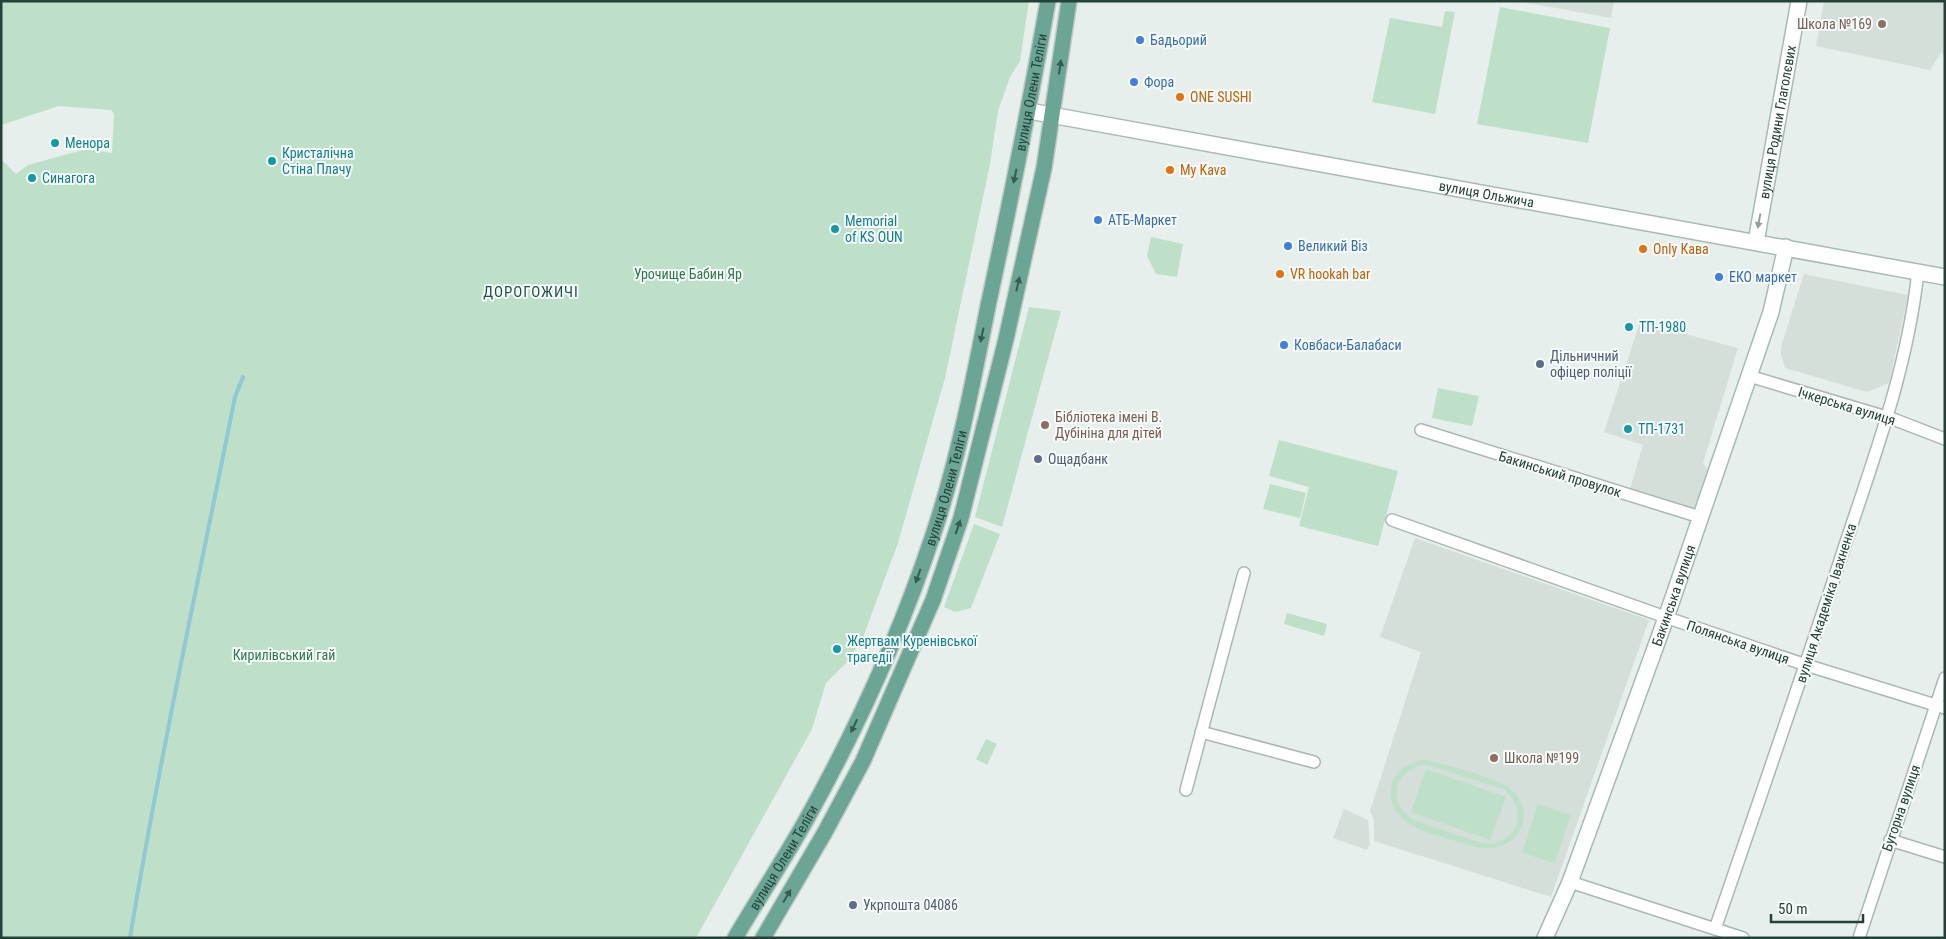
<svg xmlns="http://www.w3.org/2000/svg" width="1946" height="939" font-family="'Roboto Condensed',sans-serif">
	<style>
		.built { fill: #d4dfda }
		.green { fill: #bfe0c8; fill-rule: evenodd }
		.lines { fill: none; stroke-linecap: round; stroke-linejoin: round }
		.stream { stroke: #8ec9d4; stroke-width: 4 }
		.street-casing { stroke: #a8b8b2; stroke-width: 14 }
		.secondary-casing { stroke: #a4bbb3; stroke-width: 18 }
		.primary-casing { stroke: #c2cac8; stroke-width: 18 }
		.street { stroke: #fff; stroke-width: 11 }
		.secondary { stroke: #fff; stroke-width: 15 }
		.primary { stroke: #6aa596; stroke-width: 15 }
		.oneway { fill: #365b51 }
		.oneway2 { fill: #92a09c }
		.education-dot { fill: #8d6e63; stroke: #f7fbf9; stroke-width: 2 }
		.shop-dot { fill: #3f7fe0; stroke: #f7fbf9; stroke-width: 2 }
		.food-dot { fill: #e8710a; stroke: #f7fbf9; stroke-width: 2 }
		.culture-dot { fill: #0f9aa8; stroke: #f7fbf9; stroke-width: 2 }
		.service-dot { fill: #5c6f8a; stroke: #f7fbf9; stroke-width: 2 }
		.labels { text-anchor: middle; stroke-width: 4; stroke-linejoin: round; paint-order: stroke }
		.education-label { font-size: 14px; fill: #785e54; stroke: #f7fbf9; text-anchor: start }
		.shop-label { font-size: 14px; fill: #366cbe; stroke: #f7fbf9; text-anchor: start }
		.street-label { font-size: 14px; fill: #24423a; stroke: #f7fbf9 }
		.food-label { font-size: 14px; fill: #c56008; stroke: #f7fbf9; text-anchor: start }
		.culture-label { font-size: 14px; fill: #0d838f; stroke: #f7fbf9; text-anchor: start }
		.park-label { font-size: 14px; fill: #2d7a4b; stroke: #f7fbf9 }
		.service-label { font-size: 14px; fill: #4e5e75; stroke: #f7fbf9; text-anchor: start }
		.neighbourhood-label { font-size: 15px; letter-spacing: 1px; fill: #1f5548; stroke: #f7fbf9 }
	</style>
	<rect width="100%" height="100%" fill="#e6efeb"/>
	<path class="built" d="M1517,1H1614L1611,18Z
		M1824,1H1945V54L1941,53L1930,70L1816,46Z
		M1804,274L1908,295L1889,383L1867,392L1785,368L1781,355V347Z
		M1640,322L1738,348L1703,463L1709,471L1696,512L1629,492L1643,445L1604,432Z
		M1415,538L1649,620L1551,897L1374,841V820L1370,811L1421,652L1380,637Z
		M1344,809L1368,820L1370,844L1367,850L1333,838Z"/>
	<path class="green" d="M1,1H1029L1020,61L1010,77L998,111L990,164L945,378L898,543L862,640L846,663L826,683L812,729L696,938H1V159L16,174L28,165L86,149L112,153L114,114L111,110L59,106L1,125Z
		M1500,7L1610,28L1588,143L1477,124Z
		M1445,11L1455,12L1435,114L1372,102L1390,18L1442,27Z
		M1151,237L1183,244L1177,277L1156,274L1147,256Z
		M1029,307L1061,311L1002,527L975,517Z
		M1438,388L1479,396L1472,426L1432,418Z
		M1279,440L1398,471L1378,546L1299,526L1309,487L1269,476Z
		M1270,484L1306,493L1300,518L1263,509Z
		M974,524L1000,534L971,608L955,612L944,607Z
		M1287,613L1327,624L1324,636L1284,624Z
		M986,739L997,744L987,765L976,759Z
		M1422,760C1439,762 1501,779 1512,790C1541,817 1513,859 1473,846C1444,837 1381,828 1392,785C1395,770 1408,764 1422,760ZM1422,765L1431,766L1503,789C1529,810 1519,843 1485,844L1414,820C1388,803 1391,774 1422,765Z
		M1426,769L1506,797L1490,840L1411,812Z
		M1538,804L1571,815L1555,863L1522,853Z"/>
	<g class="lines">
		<path class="stream" d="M130,938C160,757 199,577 235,397L243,377"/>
		<defs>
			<path id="street" d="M1749,376L1893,419L1945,439
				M1421,430L1700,517
				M1392,520L1671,619L1806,665L1945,708
				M1201,732L1314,762
				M1186,790L1244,573
				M1890,840L1945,857
				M1570,882L1743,938
				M1715,929C1759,801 1803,674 1845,545C1875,455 1908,366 1918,271
				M1859,938L1945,678"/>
			<g id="secondary">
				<path id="s1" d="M1029,111L1945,277"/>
				<path id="s2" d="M1756,242L1799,1"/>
				<path id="s3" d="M1545,938L1570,882L1666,618L1771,312L1786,247"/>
			</g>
			<g id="primary">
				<path id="s4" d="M735,938C758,899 783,861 805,822C856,731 900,634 933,535C958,461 973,382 988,306C1010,204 1030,103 1048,1"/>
				<path d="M763,938L825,832L863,761L933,600L961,518L1006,339L1044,168L1069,1"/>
			</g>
		</defs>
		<use href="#street" class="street-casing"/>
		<use href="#secondary" class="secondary-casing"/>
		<use href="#primary" class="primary-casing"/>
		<use href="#street" class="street"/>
		<use href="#secondary" class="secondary"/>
		<use href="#primary" class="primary"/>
	</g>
	<defs><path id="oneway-solid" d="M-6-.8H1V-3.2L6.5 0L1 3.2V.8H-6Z" transform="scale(1.25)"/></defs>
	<g class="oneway">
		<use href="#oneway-solid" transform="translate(1060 67) rotate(-82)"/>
		<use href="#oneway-solid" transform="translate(1015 176) rotate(102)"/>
		<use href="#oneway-solid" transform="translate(1018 284) rotate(-77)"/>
		<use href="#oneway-solid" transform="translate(982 335) rotate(102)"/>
		<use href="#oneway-solid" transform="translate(958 527) rotate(-71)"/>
		<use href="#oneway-solid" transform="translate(918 576) rotate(110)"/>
		<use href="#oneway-solid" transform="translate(854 726) rotate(115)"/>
		<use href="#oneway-solid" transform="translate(787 896) rotate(-59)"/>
	</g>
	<use class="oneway2" href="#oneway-solid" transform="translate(1759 221) rotate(101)"/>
	<g class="education-dot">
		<circle cx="1882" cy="24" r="5"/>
		<circle cx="1045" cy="425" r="5"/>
		<circle cx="1494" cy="758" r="5"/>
	</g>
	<g class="shop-dot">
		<circle cx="1140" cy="40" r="5"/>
		<circle cx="1134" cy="82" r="5"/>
		<circle cx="1098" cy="220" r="5"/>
		<circle cx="1288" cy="246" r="5"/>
		<circle cx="1719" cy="277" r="5"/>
		<circle cx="1284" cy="345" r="5"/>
	</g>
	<g class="food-dot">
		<circle cx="1180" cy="97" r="5"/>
		<circle cx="1170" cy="170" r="5"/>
		<circle cx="1643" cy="249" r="5"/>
		<circle cx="1280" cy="274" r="5"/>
	</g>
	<g class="culture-dot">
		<circle cx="55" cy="143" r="5"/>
		<circle cx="272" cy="161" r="5"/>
		<circle cx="32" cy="178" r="5"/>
		<circle cx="835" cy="229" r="5"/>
		<circle cx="1629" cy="327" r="5"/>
		<circle cx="1628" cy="429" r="5"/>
		<circle cx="837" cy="649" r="5"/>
	</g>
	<g class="service-dot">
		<circle cx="1540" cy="364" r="5"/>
		<circle cx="1038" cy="459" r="5"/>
		<circle cx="853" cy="905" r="5"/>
	</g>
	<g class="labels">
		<g class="education-label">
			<text x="1872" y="29" text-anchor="end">Школа №169</text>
			<text x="1055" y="422">Бібліотека імені В.<tspan x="1055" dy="16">Дубініна для дітей</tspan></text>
			<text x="1504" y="763">Школа №199</text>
		</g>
		<g class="shop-label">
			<text x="1150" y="45">Бадьорий</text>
			<text x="1144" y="87">Фора</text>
			<text x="1108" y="225">АТБ-Маркет</text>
			<text x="1298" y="251">Великий Віз</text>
			<text x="1729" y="282">ЕКО маркет</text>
			<text x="1294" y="350">Ковбаси-Балабаси</text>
		</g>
		<g class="street-label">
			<text dy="5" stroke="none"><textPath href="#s4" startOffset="904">вулиця Олени Теліги</textPath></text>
			<text dy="5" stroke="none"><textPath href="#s2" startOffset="122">вулиця Родини Глаголєвих</textPath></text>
			<text dy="5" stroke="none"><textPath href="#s1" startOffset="465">вулиця Ольжича</textPath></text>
			<text transform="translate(1847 406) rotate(17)" y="5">Ічкерська вулиця</text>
			<text transform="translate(1560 474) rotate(17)" y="5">Бакинський провулок</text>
			<text dy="5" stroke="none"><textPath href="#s4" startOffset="499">вулиця Олени Теліги</textPath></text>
			<text dy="5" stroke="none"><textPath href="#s3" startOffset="366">Бакинська вулиця</textPath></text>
			<text transform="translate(1826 603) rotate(-72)" y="5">вулиця Академіка Івахненка</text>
			<text transform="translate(1738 642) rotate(19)" y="5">Полянська вулиця</text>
			<text transform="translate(1901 808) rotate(-71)" y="5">Бугорна вулиця</text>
			<text dy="5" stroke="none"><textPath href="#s4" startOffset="94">вулиця Олени Теліги</textPath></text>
		</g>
		<g class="food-label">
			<text x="1190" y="102">ONE SUSHI</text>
			<text x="1180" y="175">My Kava</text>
			<text x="1653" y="254">Only Кава</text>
			<text x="1290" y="279">VR hookah bar</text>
		</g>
		<g class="culture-label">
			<text x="65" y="148">Менора</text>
			<text x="282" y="158">Кристалічна<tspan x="282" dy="16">Стіна Плачу</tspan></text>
			<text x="42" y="183">Синагога</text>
			<text x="845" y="226">Memorial<tspan x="845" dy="16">of KS OUN</tspan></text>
			<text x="1639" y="332">ТП-1980</text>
			<text x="1638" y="434">ТП-1731</text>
			<text x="847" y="646">Жертвам Куренівської<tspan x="847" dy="16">трагедії</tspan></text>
		</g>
		<g class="park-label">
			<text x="688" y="279">Урочище Бабин Яр</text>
			<text x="284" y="660">Кирилівський гай</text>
		</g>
		<g class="service-label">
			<text x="1550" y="361">Дільничний<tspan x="1550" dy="16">офіцер поліції</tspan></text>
			<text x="1048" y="464">Ощадбанк</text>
			<text x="863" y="910">Укрпошта 04086</text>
		</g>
		<g class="neighbourhood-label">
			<text x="531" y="297">ДОРОГОЖИЧІ</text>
		</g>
	</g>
	<rect width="1946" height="939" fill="none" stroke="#24423a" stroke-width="5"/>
	<path d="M1771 914v8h92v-8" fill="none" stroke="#24423a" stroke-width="2.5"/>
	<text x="1778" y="914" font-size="15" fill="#24423a" stroke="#f7fbf9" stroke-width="4" paint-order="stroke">50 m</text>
</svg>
